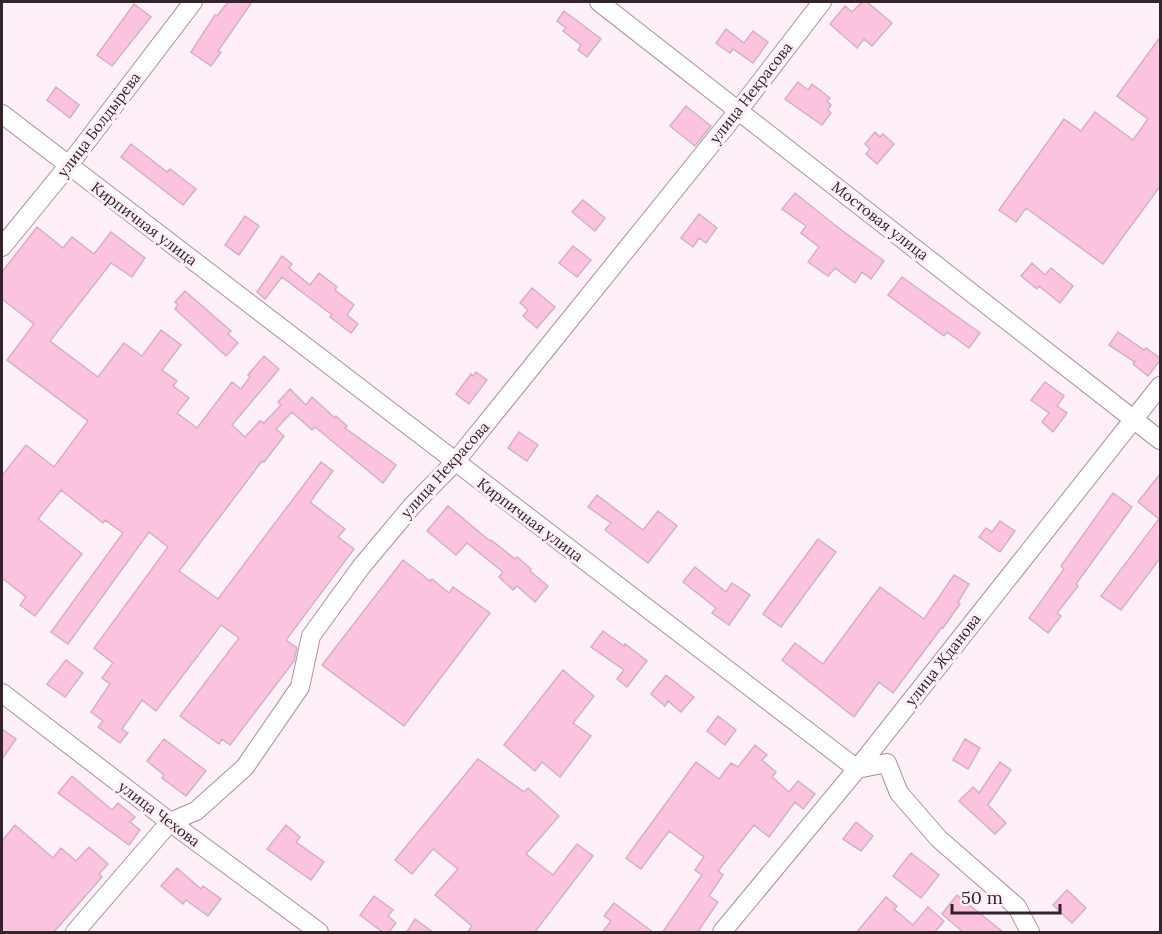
<svg xmlns="http://www.w3.org/2000/svg" width="1162" height="934" font-family="Lora,serif">
	<style>
		.building { fill: #fbc3dd; stroke: #d5b0c1; stroke-width: 1.5 }
		.lines { fill: none; stroke-linecap: round; stroke-linejoin: round }
		.minor-casing { stroke: #b08d9d; stroke-width: 20 }
		.minor { stroke: #fff; stroke-width: 18 }
		.labels { text-anchor: middle; stroke-width: 6; stroke-linejoin: round; paint-order: stroke }
		.street-label { font-size: 15px; fill: #32242a; stroke: #ffeff6 }
	</style>
	<rect width="100%" height="100%" fill="#ffeff6"/>
	<path class="building" d="M228,2H252L218,51L221,52L211,66L191,52L215,15L217,16Z
		M862,2H867L892,23L872,46L864,39L857,48L830,24L845,6L852,12Z
		M134,4L151,17L112,66L97,55Z
		M564,11L601,39L587,57L578,50L581,45L563,31L566,28L557,21Z
		M726,29L744,43L753,31L768,42L753,63L733,49L730,53L716,43Z
		M1161,36V185L1103,264L1026,208L1016,222L999,210L1064,119L1081,131L1095,112L1133,140L1148,119L1117,96Z
		M798,82L808,90L812,84L830,98L827,101L831,105L828,110L831,113L822,125L785,99Z
		M56,87L79,105L70,118L47,100Z
		M686,106L711,126L695,146L670,126Z
		M875,132L880,137L883,134L894,144L877,164L866,154L870,149L865,144Z
		M131,144L167,172L170,169L196,189L183,205L121,157Z
		M795,193L836,226L884,261L871,279L862,272L855,283L835,268L828,276L808,262L819,247L801,233L806,226L782,209Z
		M583,200L605,218L595,231L572,212Z
		M699,214L717,228L706,243L699,238L693,247L681,238Z
		M245,216L259,226L239,255L225,245Z
		M37,227L63,248L72,237L94,254L111,232L145,258L132,277L111,263L50,341L98,377L124,343L142,356L161,330L181,345L162,370L177,381L173,386L189,398L177,413L197,428L232,382L241,389L250,377L248,375L264,356L279,369L232,425L245,437L260,421L264,423L281,405L278,402L290,389L306,405L312,397L335,418L336,416L347,426L345,428L396,465L383,483L315,427L312,430L292,412L276,429L284,436L264,462L262,461L179,571L218,599L321,462L333,471L310,502L345,529L338,537L354,549L286,640L297,648L294,661L230,745L222,739L219,744L180,716L239,638L221,625L156,711L142,700L122,729L128,733L120,743L98,727L103,721L91,712L110,684L102,678L113,663L94,648L168,547L149,532L68,644L51,632L123,533L105,520L103,523L61,490L38,519L82,554L35,616L20,605L26,597L2,578V476L26,445L54,467L88,421L7,360L34,324L2,299V272Z
		M573,246L591,260L577,277L559,263Z
		M282,256L292,264L289,268L310,285L319,273L337,287L335,290L354,305L347,315L358,324L351,333L330,317L332,315L282,277L265,299L257,292Z
		M1032,263L1045,275L1051,268L1073,286L1060,303L1039,286L1037,289L1021,276Z
		M902,277L980,333L969,348L947,332L944,336L888,295Z
		M532,288L555,307L537,328L523,316L528,310L520,303Z
		M185,291L231,331L228,334L238,343L226,356L175,309L178,305L175,302Z
		M1118,332L1144,350L1146,348L1161,359L1148,376L1133,364L1135,362L1109,345Z
		M476,372L487,380L469,404L456,394L471,374L473,376Z
		M1045,382L1064,396L1057,406L1067,413L1053,432L1042,422L1049,413L1031,400Z
		M519,432L538,445L527,461L508,448Z
		M1161,473V557L1121,610L1101,596L1159,519L1138,502Z
		M1113,493L1132,507L1076,584L1078,586L1057,613L1061,616L1048,633L1029,618L1064,569L1061,566Z
		M597,495L643,530L658,511L677,526L648,563L605,530L611,523L588,507Z
		M448,506L490,541L491,540L515,559L517,557L531,569L530,571L548,586L535,602L517,586L513,590L499,577L503,572L467,543L456,555L427,531Z
		M1000,521L1015,531L1000,552L979,537L986,528L992,532Z
		M818,539L836,552L781,627L763,614Z
		M403,560L430,581L432,579L449,593L453,587L490,613L404,726L322,665Z
		M695,567L726,592L732,583L750,595L729,625L712,613L716,608L683,582Z
		M954,575L969,584L958,602L960,604L943,628L942,627L893,693L879,682L854,717L782,660L795,643L823,664L880,587L924,619Z
		M603,631L624,646L625,644L647,661L627,687L617,679L624,670L591,647Z
		M66,660L83,673L65,697L47,684Z
		M563,670L594,696L573,723L591,736L560,777L542,762L535,771L504,745Z
		M666,675L694,697L681,712L668,701L665,706L651,694Z
		M718,716L736,730L725,745L707,731Z
		M2,729L16,739L2,759Z
		M164,739L206,771L186,796L162,778L164,775L147,761Z
		M965,739L980,748L968,769L953,760Z
		M755,745L767,755L762,760L776,772L772,777L789,792L798,781L815,794L803,809L795,802L769,837L754,825L718,871L723,875L709,896L718,902L697,933H662L702,875L695,870L704,857L669,831L641,869L626,858L696,762L719,779L731,763L738,767Z
		M478,759L524,792L528,788L559,816L526,854L553,875L577,844L593,856L534,933H467L472,926L435,895L458,869L433,849L412,874L395,860Z
		M1000,762L1011,770L988,805L1006,823L995,834L959,801L973,787L979,793Z
		M72,776L112,810L118,803L135,817L130,822L140,830L129,845L58,793Z
		M856,822L873,836L861,851L843,839Z
		M15,825L53,858L61,848L76,861L89,847L108,864L99,874L102,877L53,933H2V841Z
		M286,825L300,837L296,842L324,862L311,880L267,849Z
		M911,853L939,875L921,898L893,876Z
		M177,868L201,889L203,886L221,899L208,916L186,900L183,904L161,886Z
		M1067,890L1086,908L1072,923L1053,905Z
		M957,895L1004,933H964L942,914Z
		M374,896L393,910L388,916L396,923L388,933H384L360,915Z
		M886,897L897,906L894,909L913,925L928,907L944,921L934,933H856Z
		M614,903L654,933H602L611,921L604,916Z
		M415,919L434,933H406Z"/>
	<g class="lines">
		<defs>
			<path id="minor" d="M599,2L1160,440
				M2,114L857,769L887,763L899,793L939,839L1017,907L1030,932
				M2,247L68,166L193,2
				M2,693L170,822L319,932
				M75,932L170,822L196,811L245,767L300,687L311,636L361,567L412,506L455,462L738,111L822,2
				M722,932L857,769L1160,386"/>
		</defs>
		<use href="#minor" class="minor-casing"/>
		<use href="#minor" class="minor"/>
	</g>
	<g class="labels">
		<g class="street-label">
			<text transform="translate(751 93) rotate(-52)" y="5">улица Некрасова</text>
			<text transform="translate(99 125) rotate(-53)" y="5">улица Болдырева</text>
			<text transform="translate(880 221) rotate(38)" y="5">Мостовая улица</text>
			<text transform="translate(144 224) rotate(37)" y="5">Кирпичная улица</text>
			<text transform="translate(445 470) rotate(-48)" y="5">улица Некрасова</text>
			<text transform="translate(530 520) rotate(37)" y="5">Кирпичная улица</text>
			<text transform="translate(943 660) rotate(-52)" y="5">улица Жданова</text>
			<text transform="translate(159 814) rotate(37)" y="5">улица Чехова</text>
		</g>
	</g>
	<rect width="1162" height="934" fill="none" stroke="#32242a" stroke-width="6"/>
	<path d="M952 904v9h108v-9" fill="none" stroke="#32242a" stroke-width="3"/>
	<text x="961" y="904" font-size="18" fill="#32242a" stroke="#ffeff6" stroke-width="4.5" paint-order="stroke">50 m</text>
</svg>
